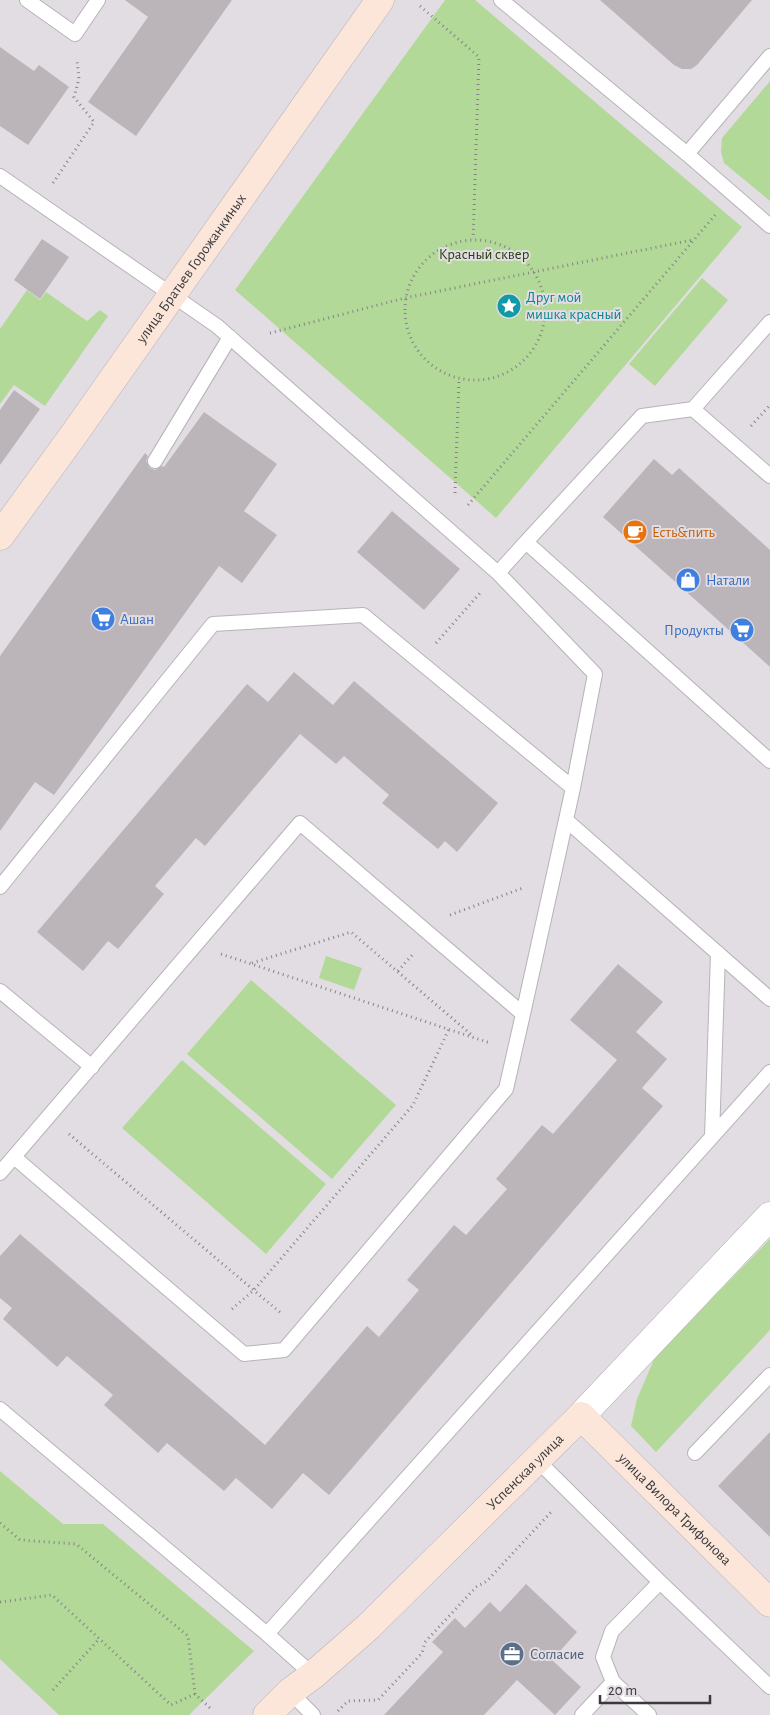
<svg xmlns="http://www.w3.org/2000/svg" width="770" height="1715" font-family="'Alegreya Sans',sans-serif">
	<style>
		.green { fill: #b3d998 }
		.building { fill: #bbb5ba }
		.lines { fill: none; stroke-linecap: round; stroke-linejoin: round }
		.lane-casing { stroke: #b7b3b9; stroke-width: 16 }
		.street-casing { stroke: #b7b3b9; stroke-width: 29 }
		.secondary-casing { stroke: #b7b3b9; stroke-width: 29 }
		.path { stroke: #868387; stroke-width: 3; stroke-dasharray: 1 4; stroke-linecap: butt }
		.lane { stroke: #fff; stroke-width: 14 }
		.street { stroke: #fff; stroke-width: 28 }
		.secondary { stroke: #fce6da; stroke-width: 28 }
		.labels { text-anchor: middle; stroke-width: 4; stroke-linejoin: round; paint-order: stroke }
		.park-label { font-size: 15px; fill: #253f0a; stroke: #e2dde3 }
		.street-label { font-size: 15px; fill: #3a393b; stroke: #e2dde3 }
		.culture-label { font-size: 15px; fill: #0d838f; stroke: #e2dde3; text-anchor: start }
		.food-label { font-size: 15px; fill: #c56008; stroke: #e2dde3; text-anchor: start }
		.shop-label { font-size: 15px; fill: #366cbe; stroke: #e2dde3; text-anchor: start }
		.service-label { font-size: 15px; fill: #4e5e75; stroke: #e2dde3; text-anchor: start }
	</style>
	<rect width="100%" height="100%" fill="#e2dde3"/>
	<path class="green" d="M445,0H475L742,227L496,518L235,290Z
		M770,81V201L724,163L721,152L722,138Z
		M702,278L728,300L655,386L629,364Z
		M27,290L40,300L46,292L87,321L100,310L108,316L45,406L14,385L0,404V329Z
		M326,956L362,968L354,990L319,978Z
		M251,980L396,1105L332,1179L187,1054Z
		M182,1060L326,1184L266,1254L122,1128Z
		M770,1239V1330L656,1452L631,1426L637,1399L655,1357Z
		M0,1471L63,1524H103L254,1651L189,1715H59L0,1659Z"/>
	<path class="building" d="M125,0H232L136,136L88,102L148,17Z
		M600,0H752L697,65L691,69H682L674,65Z
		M0,47L34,71L39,65L69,87L28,145L0,126Z
		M42,239L69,257L40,299L14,280Z
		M14,390L40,409L0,465V410Z
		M204,412L277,464L244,511L277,535L242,583L219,566L54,795L35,782L0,831V656L145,453L148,456L146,461L150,468L155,470L162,466L164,467Z
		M654,459L672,475L679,468L770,550V667L603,517Z
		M392,511L460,569L424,610L357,552Z
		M294,672L333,705L354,681L498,803L457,852L445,841L438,849L382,803L389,795L344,756L336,764L300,734L205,846L196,838L155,886L164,894L118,949L108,941L83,971L37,932L247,684L268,702Z
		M618,964L663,1002L636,1032L667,1059L642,1088L663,1106L329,1495L303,1473L272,1509L236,1478L224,1491L167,1443L158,1453L104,1405L113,1395L67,1356L57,1367L3,1319L12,1308L0,1298V1256L20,1234L265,1445L367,1326L379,1337L419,1290L407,1280L454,1225L466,1235L507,1189L496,1179L542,1125L553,1134L617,1060L570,1020Z
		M770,1432V1537L718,1486Z
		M526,1584L577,1632L552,1660L581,1687L555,1715L517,1680L484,1715H384L443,1652L432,1642L455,1618L465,1628L490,1602L500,1612Z"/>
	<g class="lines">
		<defs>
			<path id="lane" d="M27,0L75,34L98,0
				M501,0L687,154L770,56
				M687,154L770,226
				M0,176L217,326L498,573L595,674L573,788L523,1014
				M693,409L770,476
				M155,461L230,337
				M526,542L642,416L693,409L770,322
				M498,573L526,542L770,761
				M566,820L770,999
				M0,887L213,624L363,615L573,788
				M0,991L92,1067
				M712,1137L718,953
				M0,1173L300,823L523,1014L506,1089L284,1350L244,1354L14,1157
				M0,1409L267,1634L313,1675
				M695,1453L770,1375
				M537,1460L660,1582L770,1687
				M267,1634L770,1072
				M290,1692L313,1715
				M582,1715L613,1682
				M649,1715L613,1682L603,1657L612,1631L660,1582"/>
			<path id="street" d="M581,1416L770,1216"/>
			<g id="secondary">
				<path id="s1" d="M0,536L72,437L380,0"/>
				<path id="s2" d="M267,1715L290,1692L313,1675L368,1627L581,1416L770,1603"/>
			</g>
		</defs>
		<use href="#lane" class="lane-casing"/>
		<use href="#street" class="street-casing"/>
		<use href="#secondary" class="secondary-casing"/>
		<path class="path" d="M420,6L479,57L473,239
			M53,183L94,122L74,97L79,79L77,59
			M405 310a70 70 0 1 1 140 0a70 70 0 1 1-140 0Z
			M270,333L405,298L692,240
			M751,426L770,405
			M455,493L459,378
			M468,505L716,214
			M436,643L480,593
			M450,915L523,888
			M221,954L490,1043
			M252,963L351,932L473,1036
			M398,971L414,953
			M69,1134L282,1314
			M232,1309L254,1290L413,1105L449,1029
			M0,1523L20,1540L76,1544L188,1636L195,1694L210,1708
			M0,1602L52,1595L171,1705L195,1694
			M53,1690L99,1639
			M338,1711L348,1701L378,1700L422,1653L425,1642L476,1587L487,1581L552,1511"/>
		<use href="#lane" class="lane"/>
		<use href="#street" class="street"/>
		<use href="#secondary" class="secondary"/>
	</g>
	<defs>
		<symbol id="sight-disc" viewBox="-11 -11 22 22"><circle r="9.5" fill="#0f9aa8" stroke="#e2dde3"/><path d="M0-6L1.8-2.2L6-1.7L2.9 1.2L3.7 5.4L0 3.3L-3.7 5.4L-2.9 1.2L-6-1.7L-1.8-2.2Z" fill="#fff"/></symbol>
		<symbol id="cafe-disc" viewBox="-11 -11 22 22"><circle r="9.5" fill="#e8710a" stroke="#e2dde3"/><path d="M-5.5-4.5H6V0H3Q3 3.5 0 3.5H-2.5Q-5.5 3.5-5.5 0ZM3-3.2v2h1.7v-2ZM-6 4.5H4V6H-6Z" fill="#fff"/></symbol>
		<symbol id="shop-disc" viewBox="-11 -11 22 22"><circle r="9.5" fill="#3f7fe0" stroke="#e2dde3"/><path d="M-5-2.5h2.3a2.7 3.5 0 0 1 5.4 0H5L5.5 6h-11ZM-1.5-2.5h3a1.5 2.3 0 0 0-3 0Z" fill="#fff"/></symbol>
		<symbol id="supermarket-disc" viewBox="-11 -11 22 22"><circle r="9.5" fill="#3f7fe0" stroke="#e2dde3"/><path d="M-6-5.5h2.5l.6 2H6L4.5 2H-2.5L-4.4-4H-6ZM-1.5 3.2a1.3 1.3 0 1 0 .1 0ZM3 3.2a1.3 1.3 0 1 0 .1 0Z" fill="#fff"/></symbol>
		<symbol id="office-disc" viewBox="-11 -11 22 22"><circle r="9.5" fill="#5c6f8a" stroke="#e2dde3"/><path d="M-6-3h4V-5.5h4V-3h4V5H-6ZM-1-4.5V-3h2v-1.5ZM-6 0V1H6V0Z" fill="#fff"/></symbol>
	</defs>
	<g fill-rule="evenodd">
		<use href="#sight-disc" x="495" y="292" width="28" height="28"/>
		<use href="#cafe-disc" x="621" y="518" width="28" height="28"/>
		<use href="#shop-disc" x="674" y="566" width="28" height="28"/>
		<use href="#supermarket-disc" x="89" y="605" width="28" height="28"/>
		<use href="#supermarket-disc" x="728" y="616" width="28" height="28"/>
		<use href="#office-disc" x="498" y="1640" width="28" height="28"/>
	</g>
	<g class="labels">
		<g class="park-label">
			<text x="484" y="259">Красный сквер</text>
		</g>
		<g class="street-label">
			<text dy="5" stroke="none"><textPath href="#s1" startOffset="329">улица Братьев Горожанкиных</textPath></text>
			<text dy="5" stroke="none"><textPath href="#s2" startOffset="355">Успенская улица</textPath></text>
			<text dy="5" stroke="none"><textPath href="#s2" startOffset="566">улица Вилора Трифонова</textPath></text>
		</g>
		<g class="culture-label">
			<text x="526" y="302">Друг мой<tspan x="526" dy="17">мишка красный</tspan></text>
		</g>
		<g class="food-label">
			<text x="652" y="537">Есть&amp;пить</text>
		</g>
		<g class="shop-label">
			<text x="706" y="585">Натали</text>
			<text x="120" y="624">Ашан</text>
			<text x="724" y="635" text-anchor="end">Продукты</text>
		</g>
		<g class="service-label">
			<text x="530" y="1659">Согласие</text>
		</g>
	</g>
	<path d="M600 1695v8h110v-8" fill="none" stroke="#3a393b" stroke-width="2.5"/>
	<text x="608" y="1695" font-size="15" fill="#3a393b" stroke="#e2dde3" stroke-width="4" paint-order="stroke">20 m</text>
</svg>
